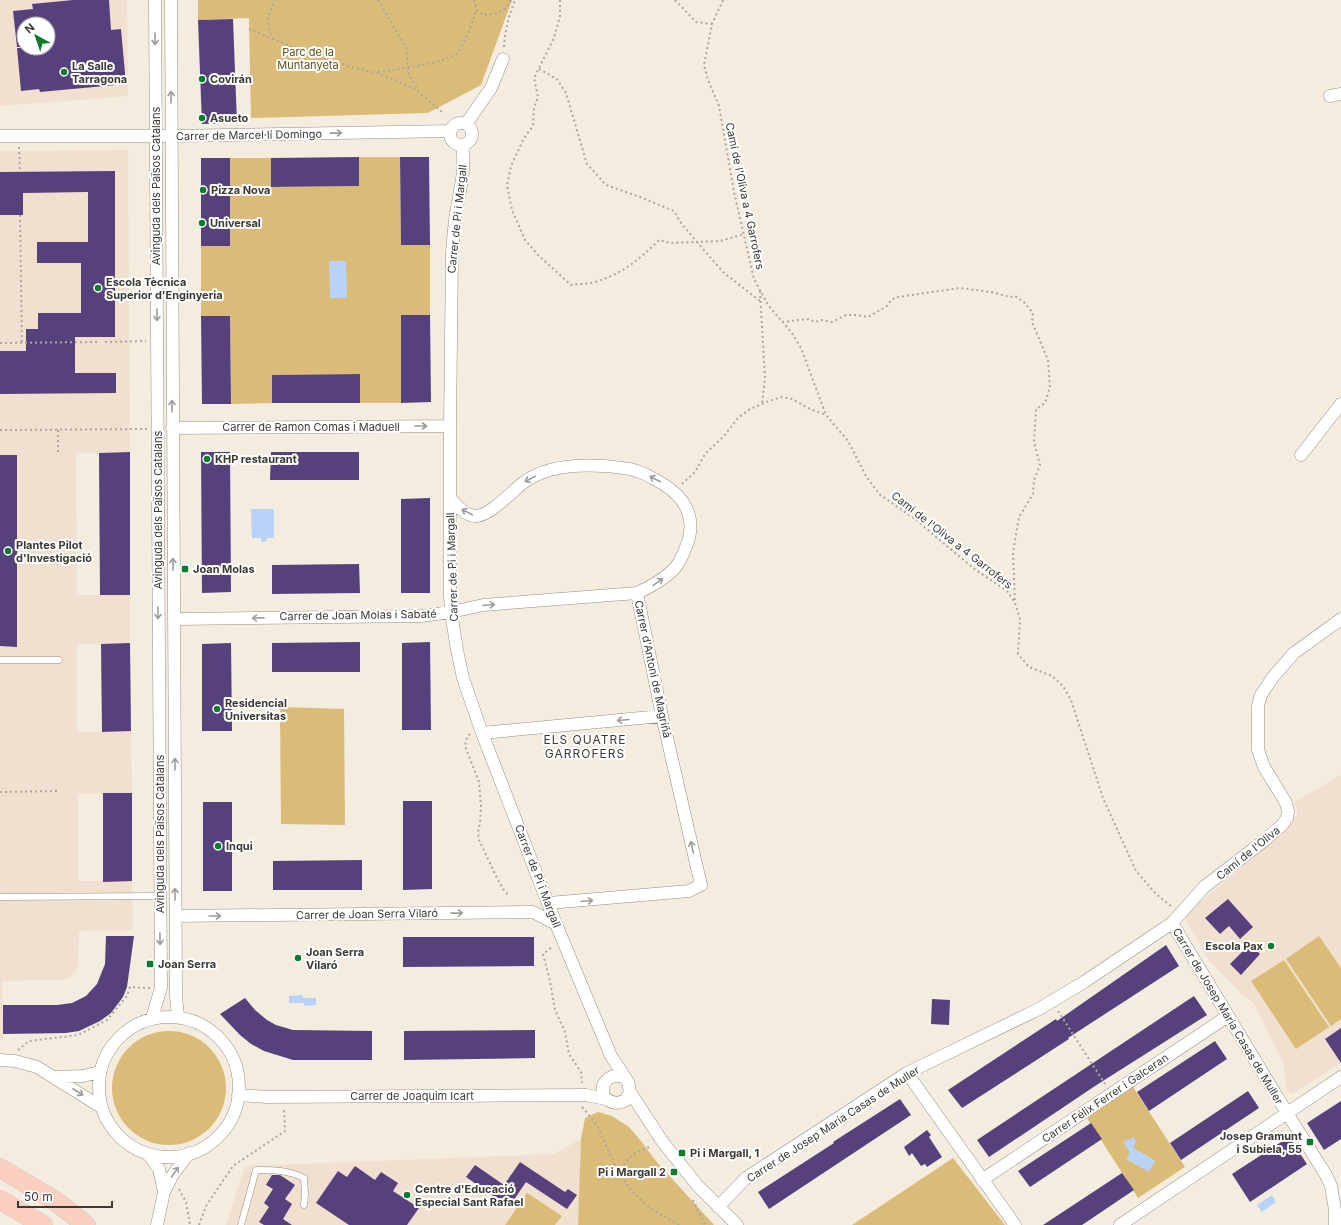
<svg xmlns="http://www.w3.org/2000/svg" width="1341" height="1225" font-family="Inter,sans-serif">
	<style>
		.education { fill: #f1e0cf; fill-rule: evenodd }
		.green { fill: #dbbb78; fill-rule: evenodd }
		.water { fill: #b9d3f8 }
		.building { fill: #57417c }
		.lines { fill: none; stroke-linecap: round; stroke-linejoin: round }
		.service-casing { stroke: #959083; stroke-width: 7 }
		.minor-casing { stroke: #959083; stroke-width: 13 }
		.trunk-casing { stroke: #d0cfce; stroke-width: 20 }
		.path { stroke: #aca79d; stroke-width: 2; stroke-dasharray: 2 3; stroke-linecap: butt }
		.service { stroke: #fff; stroke-width: 6 }
		.minor { stroke: #fff; stroke-width: 12 }
		.trunk { stroke: #fbcfc0; stroke-width: 19 }
		.oneway { stroke: #9e9c9a }
		.poi-dot { fill: #0b7b30; stroke: #fff; stroke-width: 1.5 }
		.labels { text-anchor: middle; stroke-width: 4; stroke-linejoin: round; paint-order: stroke }
		.park-label { font-size: 11px; fill: #634d15; stroke: #fff }
		.poi-label { font-size: 11px; font-weight: bold; fill: #3c3934; stroke: #fff; text-anchor: start }
		.street-label { font-size: 11px; fill: #3c3934; stroke: #fff }
		.neighbourhood-label { font-size: 12px; letter-spacing: 1px; fill: #3c3934; stroke: #fff }
	</style>
	<rect width="100%" height="100%" fill="#f3ecdf"/>
	<path class="education" d="M0,0H127L128,96L0,106ZM24,24H48V48H24Z
		M128,150L130,452L76,453L77,595H130V643L77,644V732L131,731L132,793L78,794V881H132L133,930L79,931L78,964L75,973L66,979L60,980L2,981L3,1040H0V151Z
		M1341,775V1063L1292,1094L1287,1091L1283,1063L1254,1003L1242,995L1208,959L1193,932L1186,920V915L1202,900L1252,859L1290,823L1297,815V809L1294,802Z
		M581,1139L578,1225H226L245,1166L554,1154Z"/>
	<path class="green" d="M198,0H512L481,85L428,113L251,118L249,18L198,20Z
		M359,157H400L401,245H430V315H401V403H360V374L272,375V403L231,404L230,316H201V246H230V158H271V187L359,186Z
		M280,707L344,709L345,825L281,824Z
		M1319,936L1341,968V1019L1331,1026L1286,959Z
		M1284,960L1329,1027L1296,1049L1251,981Z
		M112 1088a57 57 0 1 1 114 0a57 57 0 1 1-114 0Z
		M1133,1087L1185,1167L1138,1198L1087,1118ZM1133,1148L1155,1161L1149,1171L1127,1159Z
		M598,1112L612,1116L629,1127L641,1141L656,1161L714,1225H578L581,1139L585,1118Z
		M953,1158L1005,1225H852Z
		M527,1193L562,1216L555,1225H505Z"/>
	<path class="water" d="M329,261H346L347,298H330Z
		M251,509H274V538H267V541L261,542V538H252Z
		M302,995L303,998H316V1005L304,1006V1003H289V996Z
		M1134,1137L1136,1142L1133,1148L1155,1161L1149,1172L1126,1159L1130,1153L1123,1142Z
		M1272,1195L1276,1202L1262,1212L1257,1205Z"/>
	<path class="building" d="M73,0H109L111,30L121,29L126,84L40,92L39,89L21,91L17,48H48V24H24V47H17L13,11L33,9L32,4Z
		M233,19L237,123L202,124L198,20Z
		M359,157V186L271,187V158Z
		M400,157H429L430,245H401Z
		M201,158H230V246H201Z
		M115,171V337H75V373H116V393L0,394V351H26V329H38V313H81V263H37V242H88V192L23,193V215H0V172Z
		M401,315H430L431,402L401,403Z
		M201,316H230L231,404H202Z
		M360,374V403H272V375Z
		M130,452V595H100L99,453Z
		M201,452H230L231,592L202,593Z
		M271,452H359V480H270Z
		M0,455H17V647L0,646Z
		M430,498V593H401V499Z
		M359,564L360,593L272,594V565Z
		M360,642V672H272V643Z
		M430,642L431,730H402V643Z
		M130,643L131,731L102,732L101,644Z
		M231,643L232,731H202V644Z
		M103,793H132V881L103,882Z
		M403,801H432V889L403,890Z
		M203,802H232V891H203Z
		M362,860V890H273V861Z
		M1228,899L1253,927L1240,939L1229,926L1220,934L1205,918Z
		M106,936H134L127,987L123,997L111,1013L100,1021L79,1031L66,1033L3,1034V1005H57L72,1003L86,996L97,984L105,964Z
		M403,937H534V966L403,967Z
		M1250,944L1260,954L1241,975L1230,964Z
		M1166,945L1179,966L1068,1038L1069,1039L962,1108L948,1090L1056,1019L1057,1021Z
		M1194,996L1207,1015L1095,1086L989,1157L977,1140Z
		M245,998L255,1010L267,1020L276,1025L293,1030L372,1031V1060H293L264,1051L251,1044L240,1035L220,1014Z
		M932,999L950,1000L949,1025L931,1024Z
		M1341,1028V1063L1325,1039Z
		M535,1030V1058L404,1060V1031Z
		M1215,1041L1227,1059L1149,1111L1137,1092Z
		M1248,1091L1259,1108L1181,1160L1170,1143Z
		M900,1099L911,1115L769,1209L758,1192L834,1143L833,1142Z
		M1341,1101V1139L1324,1150L1307,1123Z
		M1091,1123L1102,1139L1030,1187L1018,1171Z
		M927,1130L931,1135L929,1137L942,1157L927,1167L925,1164L921,1166L912,1153L909,1156L904,1147Z
		M1289,1137L1307,1164L1250,1202L1232,1174Z
		M520,1162L565,1192L568,1189L577,1195L567,1209L526,1182L509,1207L466,1177L475,1165L504,1185Z
		M355,1166L375,1180L381,1172L398,1183L393,1191L419,1208L407,1225H349L316,1203L338,1171L347,1177Z
		M1122,1173L1134,1190L1082,1225H1043Z
		M272,1175H280L295,1185L285,1199L292,1204L283,1219L292,1225H264L259,1222L269,1207L264,1203L273,1189L266,1185Z"/>
	<g class="lines">
		<defs>
			<path id="service" d="M0,660H59
				M0,897L160,896
				M241,1225L256,1170C273,1170 288,1170 304,1178L305,1195L304,1205"/>
			<path id="minor" d="M171,0L176,996L178,1017
				M1330,96L1341,94
				M450 134a11 11 0 1 1 22 0a11 11 0 1 1-22 0Z
				M466,124L491,88L503,59
				M0,136H172L451,131
				M462,145C466,168 460,190 456,213C454,226 453,240 452,253L450,426V595L451,612L457,650L463,678L482,733L556,924L611,1056L628,1082L630,1092L662,1141L698,1186L737,1225
				M172,428L450,426
				M1301,455L1341,404
				M450,498C456,505 466,517 477,516C492,514 511,492 523,483C549,463 592,464 623,468C635,469 644,473 654,479C682,493 699,515 686,547C683,555 680,562 675,568C664,580 650,587 637,593L662,716L701,885L689,891L549,903
				M174,619L421,616L451,612L483,605L637,593
				M482,733L662,716
				M176,916L533,912L556,924
				M1172,923L1204,887L1265,840L1282,825L1287,818L1288,811L1286,803L1264,767L1258,750V706L1261,695L1273,677L1294,653L1341,619
				M99 1087a70 70 0 1 1 140 0a70 70 0 1 1-140 0Z
				M152,1018L161,988L155,0
				M0,1060L15,1061L37,1067L101,1107
				M907,1073L1015,1225
				M55,1077L83,1076L100,1072
				M625,1078C615,1073 608,1077 603,1085V1095C609,1103 617,1105 626,1100L630,1092
				M238,1095L267,1097L586,1095L606,1099
				M148,1154L159,1169L164,1192
				M982,1180L1228,1016
				M718,1207L746,1178L907,1073L1039,1009L1084,982L1172,923L1287,1113L1326,1175L1331,1186L1335,1210V1225
				M157,1225L164,1192L172,1176L189,1153
				M1120,1225L1341,1077"/>
			<path id="trunk" d="M0,1168L54,1200L86,1225
				M0,1200L43,1225"/>
		</defs>
		<use href="#service" class="service-casing"/>
		<use href="#minor" class="minor-casing"/>
		<use href="#trunk" class="trunk-casing"/>
		<path class="path" d="M378,0L406,48L409,75L418,90
			M474,0L477,10L483,15C496,14 505,13 511,0
			M560,0V16L554,38L534,78L538,97L534,108L533,126L524,138L511,166L507,185L512,210L525,240L538,255L571,285C579,284 587,284 595,282C622,274 640,259 659,240L670,243L697,242L723,272L760,301
			M675,0L696,22L712,24
			M723,0L712,24L704,65L708,80L719,106L734,192L754,279L768,305L792,333L801,348L826,415L848,441L866,476L879,494L915,519L973,568L1007,591L1015,603L1020,619L1018,654L1029,667L1052,676L1063,686L1071,700L1103,798L1136,871L1156,894L1172,907
			M249,29L305,52L351,67L376,73L398,81L418,91L442,112
			M273,39C265,22 268,16 275,0
			M504,47C505,30 509,15 515,0
			M539,69L557,79L566,93L587,164L606,185L640,197L674,211L681,223L697,242L720,241L744,234
			M378,72C393,70 450,63 458,52C467,40 471,23 477,10
			M19,147L20,172
			M20,215L22,343
			M760,291L765,378L762,404
			M782,322L808,319L815,322L821,320L832,322L846,315H857L868,317L887,306L891,300L898,297L960,288L991,292L1010,297L1015,296L1024,302L1033,313L1032,322L1048,360L1050,387L1045,403L1036,409L1034,442L1040,465L1034,480L1033,494L1019,517L1013,552L1015,603
			M105,342L146,341
			M0,343L99,342
			M0,430L147,429
			M58,430V455
			M682,484L695,472L705,454L724,436L738,418L750,409L769,401L782,397L792,399L810,409L826,415
			M470,734L467,737L465,746L479,782L481,806L480,823L478,832L479,840L497,878L503,889L509,896
			M0,792L60,791
			M551,948L543,954L550,981L555,1010L565,1032L569,1054L581,1072L582,1083
			M1058,1011L1105,1084
			M18,1050L29,1041L78,1035L107,1020L127,996L130,987L150,988
			M582,1107L597,1125L619,1174L631,1190L650,1208L679,1225
			M619,1174C626,1159 634,1151 650,1147
			M179,1189L186,1202L190,1225
			M693,1200L705,1225
			M199,1225L206,1206L233,1166L285,1131L284,1109"/>
		<use href="#service" class="service"/>
		<use href="#minor" class="minor"/>
		<use href="#trunk" class="trunk"/>
	</g>
	<defs><path id="oneway-shaft" d="M-6 0H5M1.5-3L5.5 0L1.5 3" fill="none" stroke-width="1.6" stroke-linecap="round" stroke-linejoin="round"/></defs>
	<g class="oneway">
		<use href="#oneway-shaft" transform="translate(155 39) rotate(90)"/>
		<use href="#oneway-shaft" transform="translate(171 97) rotate(-90)"/>
		<use href="#oneway-shaft" transform="translate(336 133) rotate(-1)"/>
		<use href="#oneway-shaft" transform="translate(157 315) rotate(90)"/>
		<use href="#oneway-shaft" transform="translate(172 406) rotate(-90)"/>
		<use href="#oneway-shaft" transform="translate(421 426)"/>
		<use href="#oneway-shaft" transform="translate(530 479) rotate(152)"/>
		<use href="#oneway-shaft" transform="translate(655 479) rotate(-153)"/>
		<use href="#oneway-shaft" transform="translate(467 512) rotate(-152)"/>
		<use href="#oneway-shaft" transform="translate(173 564) rotate(-91)"/>
		<use href="#oneway-shaft" transform="translate(658 582) rotate(-35)"/>
		<use href="#oneway-shaft" transform="translate(489 605) rotate(-5)"/>
		<use href="#oneway-shaft" transform="translate(158 613) rotate(90)"/>
		<use href="#oneway-shaft" transform="translate(258 618) rotate(179)"/>
		<use href="#oneway-shaft" transform="translate(623 720) rotate(175)"/>
		<use href="#oneway-shaft" transform="translate(175 764) rotate(-90)"/>
		<use href="#oneway-shaft" transform="translate(692 847) rotate(-103)"/>
		<use href="#oneway-shaft" transform="translate(175 894) rotate(-90)"/>
		<use href="#oneway-shaft" transform="translate(587 901) rotate(-5)"/>
		<use href="#oneway-shaft" transform="translate(457 913) rotate(-1)"/>
		<use href="#oneway-shaft" transform="translate(215 916)"/>
		<use href="#oneway-shaft" transform="translate(160 939) rotate(89)"/>
		<use href="#oneway-shaft" transform="translate(78 1092) rotate(33)"/>
		<use href="#oneway-shaft" transform="translate(175 1172) rotate(-56)"/>
	</g>
	<g class="poi-dot">
		<circle cx="64" cy="72" r="4"/>
		<circle cx="202" cy="79" r="4"/>
		<circle cx="202" cy="118" r="4"/>
		<circle cx="203" cy="190" r="4"/>
		<circle cx="202" cy="223" r="4"/>
		<circle cx="98" cy="288" r="4"/>
		<circle cx="207" cy="459" r="4"/>
		<circle cx="8" cy="551" r="4"/>
		<rect x="181" y="565" width="8" height="8" rx="2"/>
		<circle cx="217" cy="709" r="4"/>
		<circle cx="218" cy="846" r="4"/>
		<circle cx="1271" cy="946" r="4"/>
		<circle cx="298" cy="958" r="4"/>
		<rect x="146" y="960" width="8" height="8" rx="2"/>
		<rect x="1306" y="1138" width="8" height="8" rx="2"/>
		<rect x="678" y="1149" width="8" height="8" rx="2"/>
		<rect x="670" y="1168" width="8" height="8" rx="2"/>
		<circle cx="407" cy="1195" r="4"/>
	</g>
	<g class="labels">
		<g class="park-label">
			<text x="308" y="56">Parc de la<tspan x="308" dy="13">Muntanyeta</tspan></text>
		</g>
		<g class="poi-label">
			<text x="72" y="70">La Salle<tspan x="72" dy="13">Tarragona</tspan></text>
			<text x="210" y="83">Covirán</text>
			<text x="210" y="122">Asueto</text>
			<text x="211" y="194">Pizza Nova</text>
			<text x="210" y="227">Universal</text>
			<text x="106" y="286">Escola Tècnica<tspan x="106" dy="13">Superior d'Enginyeria</tspan></text>
			<text x="215" y="463">KHP restaurant</text>
			<text x="16" y="549">Plantes Pilot<tspan x="16" dy="13">d'Investigació</tspan></text>
			<text x="193" y="573">Joan Molas</text>
			<text x="225" y="707">Residencial<tspan x="225" dy="13">Universitas</tspan></text>
			<text x="226" y="850">Inqui</text>
			<text x="1263" y="950" text-anchor="end">Escola Pax</text>
			<text x="306" y="956">Joan Serra<tspan x="306" dy="13">Vilaró</tspan></text>
			<text x="158" y="968">Joan Serra</text>
			<text x="1302" y="1140" text-anchor="end">Josep Gramunt<tspan x="1302" dy="13">i Subiela, 55</tspan></text>
			<text x="690" y="1157">Pi i Margall, 1</text>
			<text x="666" y="1176" text-anchor="end">Pi i Margall 2</text>
			<text x="415" y="1193">Centre d'Educació<tspan x="415" dy="13">Especial Sant Rafael</tspan></text>
		</g>
		<g class="street-label">
			<text transform="translate(249 135) rotate(-1)" y="4">Carrer de Marcel·lí Domingo</text>
			<text transform="translate(156 186) rotate(-90)" y="4">Avinguda dels Països Catalans</text>
			<text transform="translate(745 196) rotate(78)" y="4">Camí de l'Oliva a 4 Garrofers</text>
			<text transform="translate(457 219) rotate(-84)" y="4">Carrer de Pi i Margall</text>
			<text x="311" y="431">Carrer de Ramon Comas i Maduell</text>
			<text transform="translate(158 510) rotate(-90)" y="4">Avinguda dels Països Catalans</text>
			<text transform="translate(952 540) rotate(38)" y="4">Camí de l'Oliva a 4 Garrofers</text>
			<text transform="translate(452 567) rotate(-92)" y="4">Carrer de Pi i Margall</text>
			<text transform="translate(358 615) rotate(-1)" y="4">Carrer de Joan Molas i Sabaté</text>
			<text transform="translate(653 669) rotate(78)" y="4">Carrer d'Antoni de Magriñà</text>
			<text transform="translate(160 834) rotate(-90)" y="4">Avinguda dels Països Catalans</text>
			<text transform="translate(1248 853) rotate(-39)" y="4">Camí de l'Oliva</text>
			<text transform="translate(538 876) rotate(69)" y="4">Carrer de Pi i Margall</text>
			<text transform="translate(367 914) rotate(-1)" y="4">Carrer de Joan Serra Vilaró</text>
			<text transform="translate(1228 1016) rotate(59)" y="4">Carrer de Josep Maria Casas de Muller</text>
			<text x="412" y="1100">Carrer de Joaquim Icart</text>
			<text transform="translate(1105 1098) rotate(-34)" y="4">Carrer Félix Ferrer i Galceran</text>
			<text transform="translate(833 1124) rotate(-33)" y="4">Carrer de Josep Maria Casas de Muller</text>
		</g>
		<g class="neighbourhood-label">
			<text x="585" y="744">ELS QUATRE<tspan x="585" dy="14">GARROFERS</tspan></text>
		</g>
	</g>
	<g transform="translate(36 36) rotate(320)"><circle r="19" fill="#ffffff" stroke="#b1b0ae"/>
	<path d="M0-3L7 15L0 10L-7 15Z" fill="#0b7b30"/>
	<text y="-6" font-size="11" font-weight="bold" text-anchor="middle" fill="#3c3934">N</text>
	</g>
	<path d="M18 1201v6h94v-6" fill="none" stroke="#3c3934" stroke-width="2"/>
	<text x="24" y="1201" font-size="12" fill="#3c3934" stroke="#ffffff" stroke-width="3" paint-order="stroke">50 m</text>
</svg>
